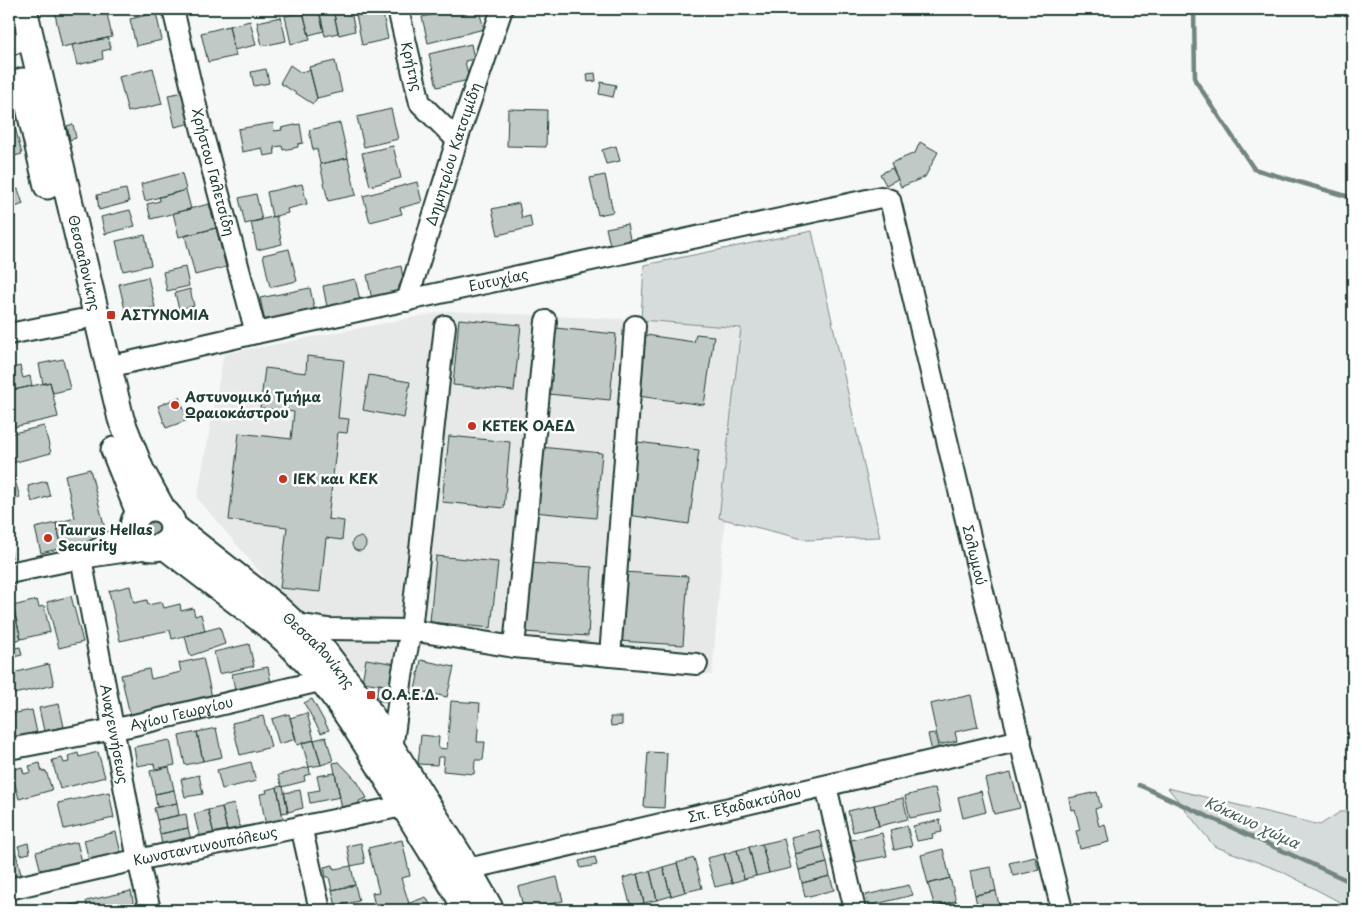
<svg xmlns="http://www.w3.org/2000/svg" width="1362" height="919" font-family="'Playpen Sans',sans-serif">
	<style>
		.built { fill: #e6e9e8 }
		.green { fill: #d6dcdb; stroke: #7a8c88 }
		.water { fill: #aab5b1; stroke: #72857f }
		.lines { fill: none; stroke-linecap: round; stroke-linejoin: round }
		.stream { stroke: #72857f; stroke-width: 4.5 }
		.building { fill: #c0c9c6; stroke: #1f3d34 }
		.minor-casing { stroke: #1f3d34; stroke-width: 24 }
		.major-casing { stroke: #1f3d34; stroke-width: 29 }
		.minor { stroke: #fff; stroke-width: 20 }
		.major { stroke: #fff; stroke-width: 25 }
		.poi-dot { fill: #c8321e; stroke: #fff; stroke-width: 2 }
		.labels { text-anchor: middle; stroke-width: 5; stroke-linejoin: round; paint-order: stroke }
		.street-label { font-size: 14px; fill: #1f3d34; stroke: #fff }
		.poi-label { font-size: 14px; font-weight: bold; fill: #1f3d34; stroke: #fff; text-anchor: start }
		.water-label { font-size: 15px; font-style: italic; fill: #49615a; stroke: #fff }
	</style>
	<rect width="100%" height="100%" fill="#f6f7f7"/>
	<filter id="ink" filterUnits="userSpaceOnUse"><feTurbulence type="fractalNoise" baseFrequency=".02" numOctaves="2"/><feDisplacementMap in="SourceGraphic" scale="10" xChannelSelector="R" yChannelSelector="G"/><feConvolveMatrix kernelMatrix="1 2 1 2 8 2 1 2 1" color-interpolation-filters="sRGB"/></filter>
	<g filter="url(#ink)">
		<path class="built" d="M448,311L641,320L741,328L712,675L418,645L414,679L351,667L278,593L197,498L224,354Z"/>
		<path class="green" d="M812,231L880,537L807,540L719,518L741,328L641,320L644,265Z
			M1168,788L1320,825L1340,812H1353V909L1281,871L1214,846Z"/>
		<path class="water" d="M142 525a10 10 0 1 1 20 0a10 10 0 1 1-20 0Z"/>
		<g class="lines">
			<path class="stream" d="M1194,9L1195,80L1254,169L1353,198
				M1139,785L1353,883"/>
		</g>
		<path class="building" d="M54,9H106L112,37L62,47Z
			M319,9L324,31L309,35L303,12Z
			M333,9L338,33L325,36L319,12Z
			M355,9H382L388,39L362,45Z
			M455,9H482L483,13L480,14L484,29L428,43L422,17Z
			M351,11L355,31L339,35L334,15Z
			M303,12L310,40L291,44L285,16Z
			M156,13L162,40L136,46L130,19Z
			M281,17L286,41L262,46L257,22Z
			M250,21L256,45L234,50L229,26Z
			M229,26L236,56L208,62L201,33Z
			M108,38L111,49L102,51L103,59L77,65L72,45Z
			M471,44L474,59L465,61L469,80L437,87L429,54Z
			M335,61L342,92L317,98L309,67Z
			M290,65L300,72L310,70L317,98L313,104L280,83Z
			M153,68L162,104L128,112L119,77Z
			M266,69L269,83L254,86L251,72Z
			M595,73L596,81L588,82L587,74Z
			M601,82L616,85L613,97L599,94Z
			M184,92L191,123L175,127L168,95Z
			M391,109L398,139L364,147L357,117Z
			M508,109L547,110L546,147L507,146Z
			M273,123L274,131L282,130L281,128L300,124L303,143L298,144V147L283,150L282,146L274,147L275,154L264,156L262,148L242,152L238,129Z
			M340,123L348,158L320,164L317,149L313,150L309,130Z
			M73,124L76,138L70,140L67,126Z
			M15,127L22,154L10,157L9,128Z
			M920,142L938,152L925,177L901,187L891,163L915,153Z
			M393,146L401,178L370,186L362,153Z
			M616,146L620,161L606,164L602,150Z
			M348,158L356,195L328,201L320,164Z
			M892,168L898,179L886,185L880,174Z
			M182,173L186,190L145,201L141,184Z
			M605,175L613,212L598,215L590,178Z
			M417,182L422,202L400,208L402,214L370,222L363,196Z
			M302,184L307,204L287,209L288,213L272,217L267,192Z
			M18,189L23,204L13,208L9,192Z
			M126,189L129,202L99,210L97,195Z
			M186,190L191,209L151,219L147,204L160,201L159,197Z
			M256,194L262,220L245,224L239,198Z
			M519,203L522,218L530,216L532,227L498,235L492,209Z
			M209,204L216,228L179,237L173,213Z
			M130,210L135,226L105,234L101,217Z
			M276,216L282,244L257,250L251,222Z
			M627,224L632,249L612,254L606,228Z
			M216,228L226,267L195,275L185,236Z
			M145,235L151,265L123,271L116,241Z
			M289,249L297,281L270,287L263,255Z
			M401,266L403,278L395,294L372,300L367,275Z
			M185,267L189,286L167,291L163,272Z
			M148,277L155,307L126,314L119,284Z
			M355,279L361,304L328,312L323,286Z
			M310,288L316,317L266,327L260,298Z
			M190,289L194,306L179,309L175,293Z
			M459,319L521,325L514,391L453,385Z
			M555,328L616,334L610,400L548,394Z
			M696,334L714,336L704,405L638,396L646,335L694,342Z
			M307,356L344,360L338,418L349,419L347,433L338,432L328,519L344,521L342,540L326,538L320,592L280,588L287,527L229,520L239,433L291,439L294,412L260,408L265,368L306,373Z
			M63,359L70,389L53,393L50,382L43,384L39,364Z
			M20,366L23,378L30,376L32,386L9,391V369Z
			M369,375L410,382L404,418L363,410Z
			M50,382L58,417L14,427L9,391Z
			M179,397L188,420L166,428L158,406Z
			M44,426L51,453L12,463L9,434Z
			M449,436L510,442L504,508L442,502Z
			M638,442L699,450L689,524L628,515Z
			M540,447L602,453L596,518L534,512Z
			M12,469L20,498L9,501V470Z
			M90,469L107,537L62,548L56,523L75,518L65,475Z
			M46,481L50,496L32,502L28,486Z
			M56,523L62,548L41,553L35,528Z
			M352 544a7 7 0 1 1 14 0a7 7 0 1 1-14 0Z
			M9,544L12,558L9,559Z
			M436,556L498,562L491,628L430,622Z
			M527,563L592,567L588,636L523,632Z
			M623,572L688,576L683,645L618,641Z
			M130,586L134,603L147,600L148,605L162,602L164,608L180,604L181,611L193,608L195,616L201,614L205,631L172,639L170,630L120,641L109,591Z
			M71,596L83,642L59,648L47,602Z
			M37,600L39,607L44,606L50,632L21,639L13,606Z
			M13,606L21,639L9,642V607Z
			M220,627L225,644L190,656L185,636Z
			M249,644L254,666L219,674L214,652Z
			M20,647L22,655L9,658V649Z
			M203,658L212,697L130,715L121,675L149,669L151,679L181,672L179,663Z
			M366,659L402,665L398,687L362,682Z
			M421,660L454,667L447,697L415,690Z
			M49,664L54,685L9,695V674Z
			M268,667L272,688L236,695L232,674Z
			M379,684L390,686L387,702L376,700Z
			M971,695L978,727L955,732L957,741L939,745L930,704Z
			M312,699L329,730L321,733L304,703Z
			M451,701L480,703L477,742H485L483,760H475L474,774L443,771L444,757H438L437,765L418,764L421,735L439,737L438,748L447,749Z
			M59,704L64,727L44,731L39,708Z
			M32,710L37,733L16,738L11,714Z
			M307,713L314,740L297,745L290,718Z
			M289,714L296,739L279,744L272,719Z
			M263,716L271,747L240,755L232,723Z
			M610,717H622V725L611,726Z
			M216,728L222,757L203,761L197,732Z
			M197,732L203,761L185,765L179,736Z
			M935,733L939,751L932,752L928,734Z
			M326,737L333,761L321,765L314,740Z
			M170,740L175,765L155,769L154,763L137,766L134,747Z
			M314,740L321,765L309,767L302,743Z
			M98,752L105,777L60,789L52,760L62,758L64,763L69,762L68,756L78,753L79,757Z
			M648,752L667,753L664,808L644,807Z
			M251,762L256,781L222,789L217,770Z
			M339,762L357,781L367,798L359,801L360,811L343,814L333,763Z
			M40,763L42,772L46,771L52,790L19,799L11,770L22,767L24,774L31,772L29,766Z
			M169,767L174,790L155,794L150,771Z
			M309,767L310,774L304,776L305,781L282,787L278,775Z
			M335,773L340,797L310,803L308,792L320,790L317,776Z
			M1011,773L1020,808L994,814L985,779Z
			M199,775L203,794L185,797L181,779Z
			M283,786L288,812L282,813L277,787Z
			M277,787L284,823L266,826L260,794L267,793L266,790Z
			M935,788L941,812L910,818L905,796Z
			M174,790L177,803L157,807L155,794Z
			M300,790L303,808L288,812L284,793Z
			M981,791L986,812L963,818L958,797Z
			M109,792L114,818L64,829L58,803Z
			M1097,792L1101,807L1095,809L1099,826L1105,824L1109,842L1080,849L1076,831L1080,830L1075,809L1071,810L1069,798Z
			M903,798L908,819L879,826L874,805Z
			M177,803L179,815L157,820L154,808Z
			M234,804L240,828L227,831L222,807Z
			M874,805L879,826L853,832L848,811Z
			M222,807L227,831L214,834L208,810Z
			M208,810L214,834L200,838L194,814Z
			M186,814L188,828L160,834L157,820Z
			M940,820L942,832L932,834L933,838L917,841L913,826Z
			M9,823L22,879L9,882Z
			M907,826L912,846L894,850L890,830Z
			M188,828L192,844L163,850L160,834Z
			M819,830L823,847L795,854L791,837Z
			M116,832L122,858L90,865L84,840Z
			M882,833L887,856L856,862L851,840Z
			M784,839L791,868L769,873L762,844Z
			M402,840L410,876L401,878L411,910H376L372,893L379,892L368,848Z
			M77,842L83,866L42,876L36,852Z
			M28,843L30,853L21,855L18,846Z
			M361,843L365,863L351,866L347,846Z
			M762,844L769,873L756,876L749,847Z
			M749,847L756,876L744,879L737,850Z
			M823,847L827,863L799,870L795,854Z
			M943,849L950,878L928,884L921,855Z
			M737,850L744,879L732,883L724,854Z
			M724,854L732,883L715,887L707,858Z
			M595,857L597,865L581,868L579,861Z
			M1035,857L1039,870L1013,876L1009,863Z
			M694,858L702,888L685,892L677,863Z
			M677,863L685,892L671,896L663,867Z
			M827,863L830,876L802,883L799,870Z
			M333,865L334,869L351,866L355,885L332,890L329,877H326L324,867Z
			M663,867L671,896L657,900L650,871Z
			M991,867L996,891L975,895L970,871Z
			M650,871L657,900L644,903L637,874Z
			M637,874L644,903L631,907L623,878Z
			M830,876L834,890L805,897L802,883Z
			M557,877L563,901L524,910L518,887Z
			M950,878L956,901L935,907L928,884Z
			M355,885L359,901L336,906L332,890Z
			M909,885L913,895L868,906L866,895Z
			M131,891L135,910H88L86,901Z
			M996,891L1000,910H978L975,895Z
			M426,897L433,910H411L407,904Z
			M956,901L958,910H935V907Z
			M79,903L81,910H67L66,906Z
			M370,906L371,910H336L353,907V909Z"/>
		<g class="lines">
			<defs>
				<g id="minor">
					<path id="s1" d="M173,9L202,131L256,333"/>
					<path id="s2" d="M398,9L420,103L457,140"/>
					<path d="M9,45L15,43"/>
					<path id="s3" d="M407,301L457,140L502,9"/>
					<path d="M9,334L80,320"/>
					<path id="s4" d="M108,367L256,333L881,197L890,200L991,625L1062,910"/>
					<path d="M96,550L133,531"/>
					<path id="s5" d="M81,558L138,860L150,910"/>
					<path d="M9,573L81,558L149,548"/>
					<path d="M297,624L328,629L411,630L514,647L697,664"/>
					<path d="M514,647L546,321"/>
					<path d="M610,656L635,326"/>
					<path id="s6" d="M9,749L130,726L324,680"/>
					<path d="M392,749L402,676L411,630L445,326"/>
					<path d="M826,786L855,910"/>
					<path d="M301,826L320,910"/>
					<path id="s7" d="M468,869L1021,740"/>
					<path id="s8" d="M9,889L127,862L403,806"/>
				</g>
				<g id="major">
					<path id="s9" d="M24,9L121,419L141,470L163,510"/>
					<path d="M23,81L47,186"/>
					<path d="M114,450L139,513"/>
					<circle cx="153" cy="528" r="20"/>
					<path id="s10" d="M173,526L275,606L324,651L362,701L468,869L491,910"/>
					<path d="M163,545L274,630C330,678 364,741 402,803C423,839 446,874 467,910"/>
				</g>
			</defs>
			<use href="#minor" class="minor-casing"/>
			<use href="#major" class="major-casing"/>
			<use href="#minor" class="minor"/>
			<use href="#major" class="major"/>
		</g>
	</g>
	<g class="poi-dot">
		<rect x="106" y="310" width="10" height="10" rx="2.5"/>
		<circle cx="175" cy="405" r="5"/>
		<circle cx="472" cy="426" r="5"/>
		<circle cx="283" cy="479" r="5"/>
		<circle cx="48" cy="538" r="5"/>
		<rect x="366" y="690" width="10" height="10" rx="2.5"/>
	</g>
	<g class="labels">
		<g class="street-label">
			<text dy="5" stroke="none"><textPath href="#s2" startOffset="59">Κρήτης</textPath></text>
			<text dy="5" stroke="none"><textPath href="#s3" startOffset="154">Δημητρίου Κατσιμίδη</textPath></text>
			<text dy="5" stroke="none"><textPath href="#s1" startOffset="168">Χρήστου Γαλετσίδη</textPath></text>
			<text dy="5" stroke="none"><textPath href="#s9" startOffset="261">Θεσσαλονίκης</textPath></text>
			<text dy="5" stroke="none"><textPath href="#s4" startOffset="400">Ευτυχίας</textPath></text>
			<text dy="5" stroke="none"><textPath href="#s4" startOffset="1166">Σολωμού</textPath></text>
			<text dy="5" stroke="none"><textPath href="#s10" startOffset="192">Θεσσαλονίκης</textPath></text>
			<text dy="5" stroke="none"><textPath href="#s6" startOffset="176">Αγίου Γεωργίου</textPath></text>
			<text dy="5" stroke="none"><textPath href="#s5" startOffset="179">Αναγεννήσεως</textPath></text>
			<text dy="5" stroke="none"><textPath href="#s7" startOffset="284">Σπ. Εξαδακτύλου</textPath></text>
			<text dy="5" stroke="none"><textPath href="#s8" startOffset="201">Κωνσταντινουπόλεως</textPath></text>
		</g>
		<g class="poi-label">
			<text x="121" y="320">ΑΣΤΥΝΟΜΙΑ</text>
			<text x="185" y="402">Αστυνομικό Τμήμα<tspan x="185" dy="16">Ωραιοκάστρου</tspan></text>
			<text x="482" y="431">ΚΕΤΕΚ ΟΑΕΔ</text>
			<text x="293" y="484">ΙΕΚ και ΚΕΚ</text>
			<text x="58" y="535">Taurus Hellas<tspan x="58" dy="16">Security</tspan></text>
			<text x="381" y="700">Ο.Α.Ε.Δ.</text>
		</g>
		<g class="water-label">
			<text transform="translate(1252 823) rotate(25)" y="5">Κόκκινο χώμα</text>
		</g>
	</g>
	<rect width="1362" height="919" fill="none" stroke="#fff" stroke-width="30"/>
	<rect x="15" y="15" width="1332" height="889" fill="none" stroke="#1f3d34" stroke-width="2" filter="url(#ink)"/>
</svg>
